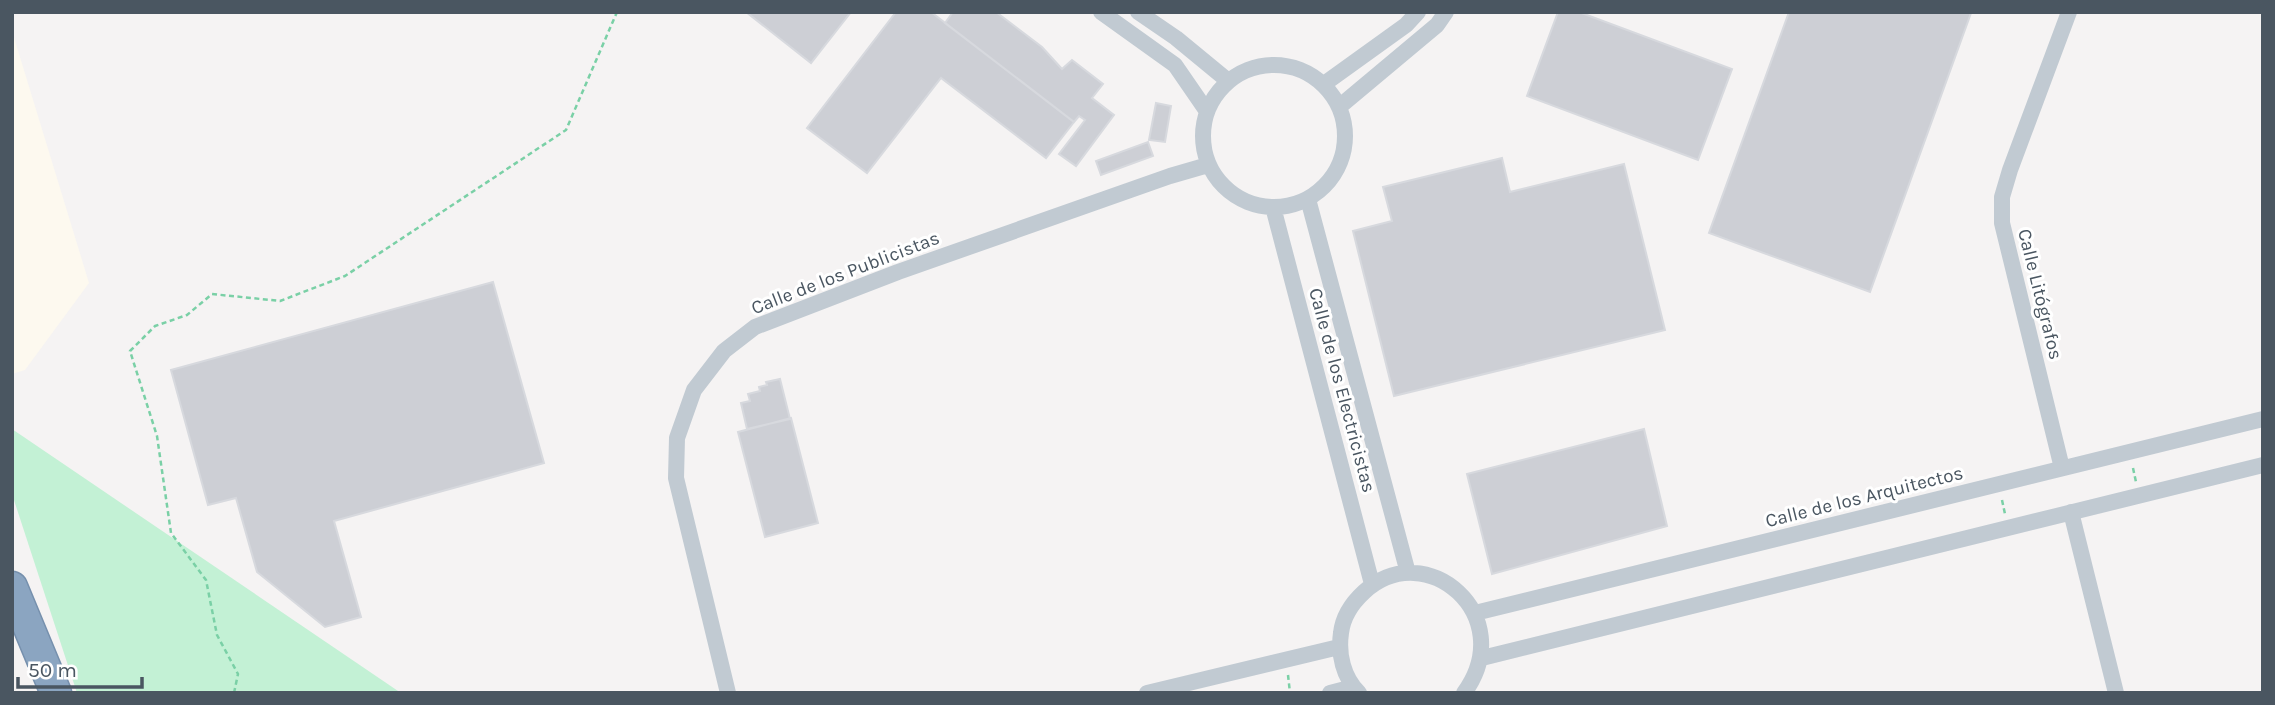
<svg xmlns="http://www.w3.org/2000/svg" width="2275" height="705" font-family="Karla,sans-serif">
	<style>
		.commercial { fill: #fdf9ef }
		.green { fill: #c3f1d5 }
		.building { fill: #cdcfd5; stroke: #d7d9de; stroke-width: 2 }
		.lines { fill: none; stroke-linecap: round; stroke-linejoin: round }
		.motorway-casing { stroke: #7690ad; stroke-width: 33 }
		.path { stroke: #7ad0a6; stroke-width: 2.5; stroke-dasharray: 5 3.5; stroke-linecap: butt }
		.minor { stroke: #c1cad2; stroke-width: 16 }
		.motorway { stroke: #8ba5c1; stroke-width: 30 }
		.labels { text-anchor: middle; stroke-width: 6; stroke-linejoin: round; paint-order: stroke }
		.street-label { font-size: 19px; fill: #4a5661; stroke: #fff }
	</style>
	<rect width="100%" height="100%" fill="#f5f3f3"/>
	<path class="commercial" d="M12,31L89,283L25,370L12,374Z"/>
	<path class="green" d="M12,429L401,693H77L12,494Z"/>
	<path class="building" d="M746,12H851L811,63Z
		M896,12H931L1074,122L1046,158L941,78L867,173L807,128Z
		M953,12H996L1042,47L1062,69L1072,60L1103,84L1092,98L1114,115L1076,166L1059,154L1085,120L1079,116L1074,122L945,23Z
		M1558,12H1579L1732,69L1698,160L1527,96Z
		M1789,12L1971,13L1870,292L1709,233Z
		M1156,103L1171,106L1165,142L1149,140Z
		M1148,142L1153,156L1101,175L1096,161Z
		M1502,158L1510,192L1624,164L1665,330L1394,396L1353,231L1392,221L1383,187Z
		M493,282L544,463L334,521L361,617L325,627L257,572L236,498L208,505L171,370Z
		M780,379L790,419L747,429L741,403L750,401L748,394L760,391L759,387L767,385L766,382Z
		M791,418L818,523L765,537L738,432Z
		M1644,429L1667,526L1492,574L1467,474Z"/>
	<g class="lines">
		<defs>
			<path id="motorway" d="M12,587L56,693"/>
		</defs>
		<use href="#motorway" class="motorway-casing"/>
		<path class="path" d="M2133,468L2136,482
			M2002,500L2005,514
			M1288,675L1290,693
			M234,693L238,674L217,635L206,580L171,533L157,436L130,351L155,326L187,315L212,294L280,301L345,276L566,130L617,12"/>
		<path class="minor" d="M1101,12L1175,65L1206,110
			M1138,12L1176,38L1227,80
			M1203 136a71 71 0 1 1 142 0a71 71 0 1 1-142 0Z
			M1324,84L1406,25L1418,12
			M1339,107L1437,25L1446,12
			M1308,199L1408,573
			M1273,207L1372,584
			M2062,468L2002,223V197L2010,170L2069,12
			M2071,512L2116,693
			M1475,613L2263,419
			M1482,658L2263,465
			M728,693L676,478L677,438L694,390L724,351L755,327L898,272L1170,176L1208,165
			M1147,693L1339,647
			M1330,693L1353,687
			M1359,693C1343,677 1338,654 1341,633C1343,616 1352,603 1364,592C1426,535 1520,616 1464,693"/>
		<use href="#motorway" class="motorway"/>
	</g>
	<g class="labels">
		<g class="street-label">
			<text transform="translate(845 272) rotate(-21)" y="7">Calle de los Publicistas</text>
			<text transform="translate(2041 294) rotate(76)" y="7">Calle Litógrafos</text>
			<text transform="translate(1343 390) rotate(75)" y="7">Calle de los Electricistas</text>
			<text transform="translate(1864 496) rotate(-14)" y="7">Calle de los Arquitectos</text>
		</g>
	</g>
	<rect width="2275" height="705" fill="none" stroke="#4a5661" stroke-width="28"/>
	<path d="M18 677v10h124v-10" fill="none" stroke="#4a5661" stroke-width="3.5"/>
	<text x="28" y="677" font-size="21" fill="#4a5661" stroke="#ffffff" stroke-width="5" paint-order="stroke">50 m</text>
</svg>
